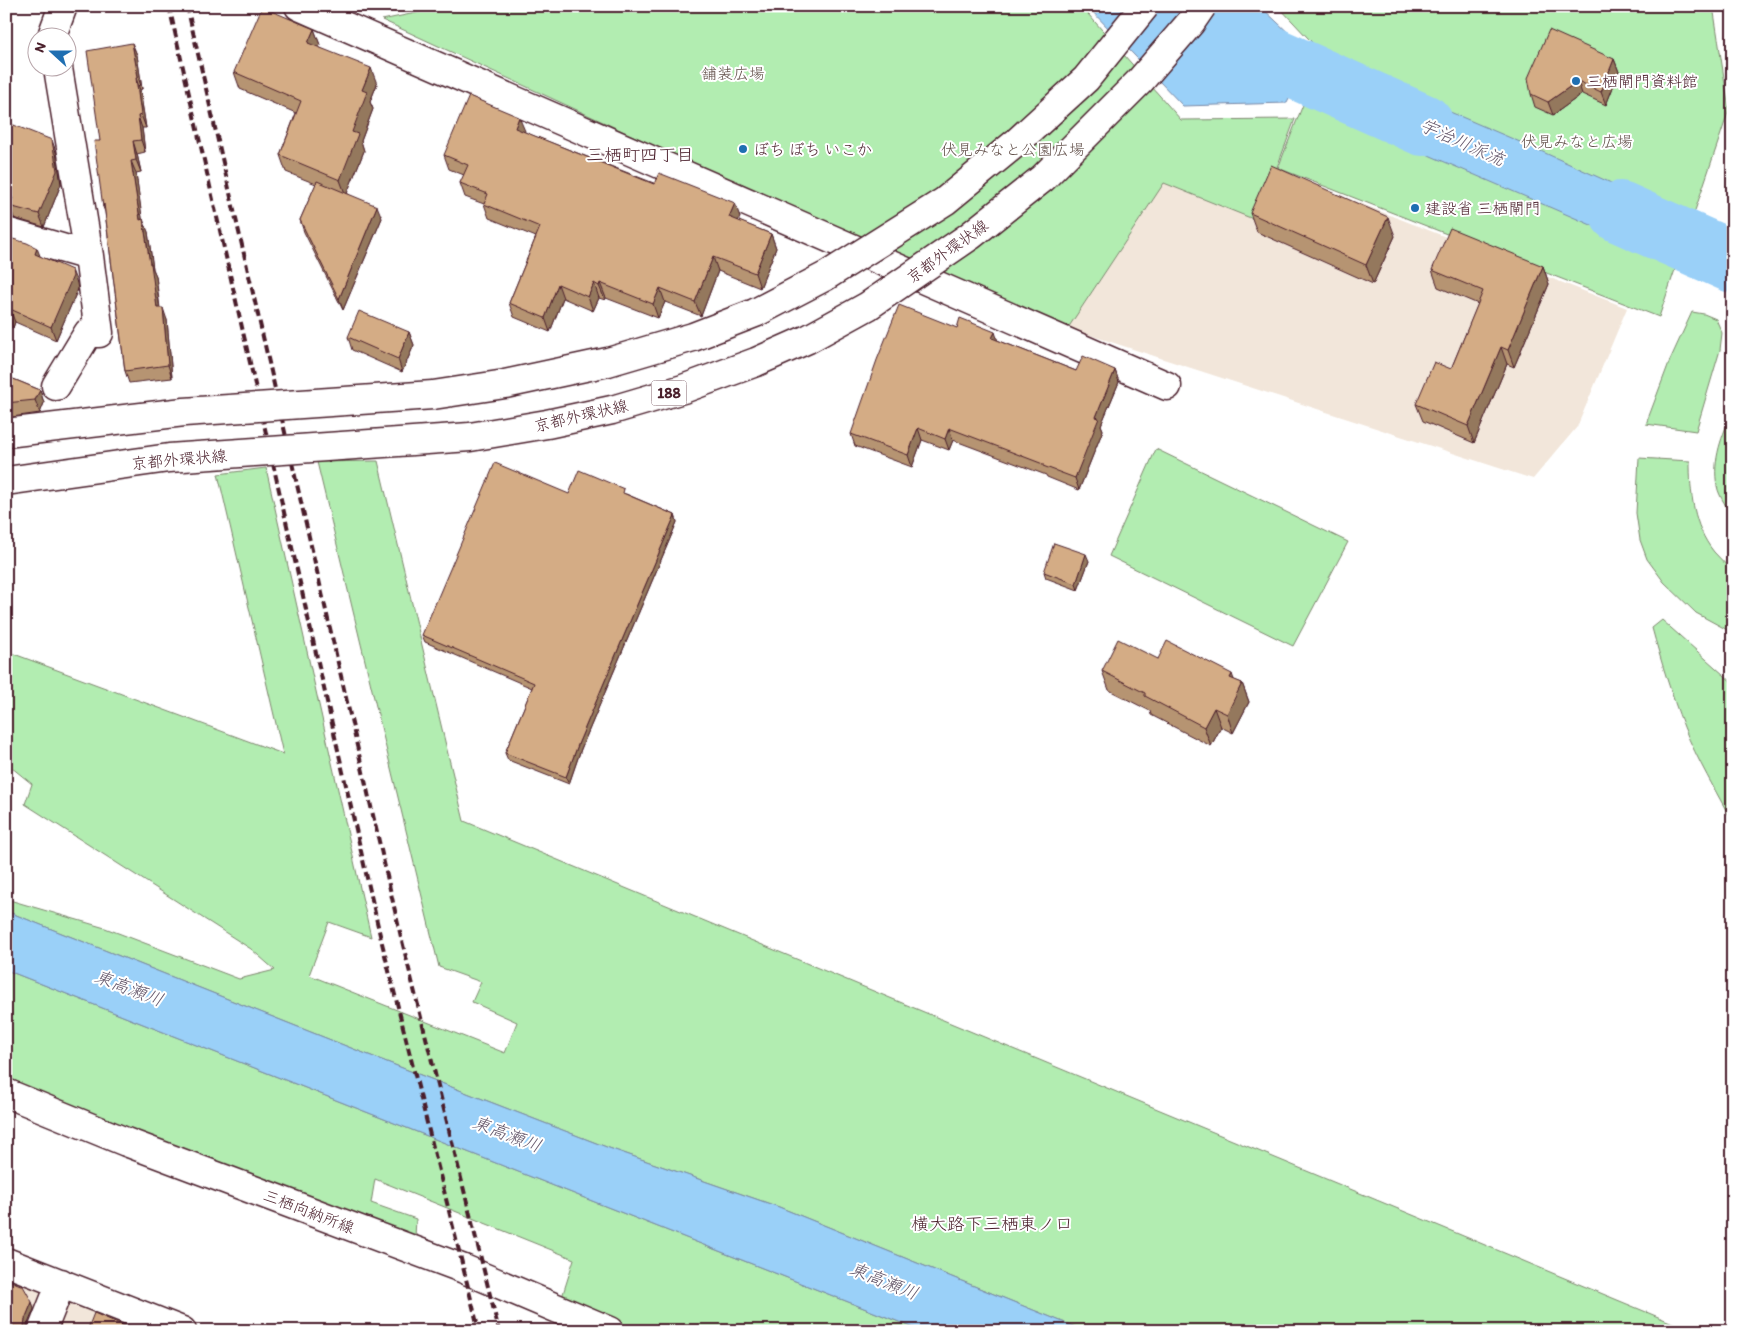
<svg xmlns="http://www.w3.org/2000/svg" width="1739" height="1337" font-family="Itim,'Klee One',sans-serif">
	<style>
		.built { fill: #f2e6da }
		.green { fill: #b2edb1; stroke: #7e866e }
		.water { fill: #9ad0f8; stroke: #7a89a6 }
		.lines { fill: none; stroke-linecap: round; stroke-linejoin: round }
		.river { stroke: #9ad0f8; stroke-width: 62 }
		.minor-casing { stroke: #4a1f2b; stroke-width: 31 }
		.major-casing { stroke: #4a1f2b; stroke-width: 31 }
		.minor { stroke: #fff; stroke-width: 28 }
		.major { stroke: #fff; stroke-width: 28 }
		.rail { stroke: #4a1f2b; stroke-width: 4; stroke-dasharray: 8 4; stroke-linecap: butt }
		.major-bridge-casing { stroke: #4a1f2b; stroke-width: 31; stroke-linecap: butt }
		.major-bridge { stroke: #fff; stroke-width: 28 }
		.wall { fill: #b69472; stroke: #4a1f2b }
		.shaded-wall { fill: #94785d; stroke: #4a1f2b }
		.building { fill: #d4ac85; stroke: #4a1f2b }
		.poi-dot { fill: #1f6fb2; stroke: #fff; stroke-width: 2 }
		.labels { text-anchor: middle; stroke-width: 4; stroke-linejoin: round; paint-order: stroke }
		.shield { fill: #fff; stroke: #80626b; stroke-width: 1 }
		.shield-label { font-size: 15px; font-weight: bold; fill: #4a1f2b }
		.park-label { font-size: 16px; fill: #64524c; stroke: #fff }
		.poi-label { font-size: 16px; fill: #4a1f2b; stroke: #fff; text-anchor: start }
		.street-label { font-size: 16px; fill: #4a1f2b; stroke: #fff }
		.water-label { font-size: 18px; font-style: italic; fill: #625468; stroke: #fff }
		.neighbourhood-label { font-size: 18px; fill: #4a1f2b; stroke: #fff }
	</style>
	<rect width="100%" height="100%" fill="#fff"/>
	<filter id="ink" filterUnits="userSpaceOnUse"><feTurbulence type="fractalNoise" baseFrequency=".02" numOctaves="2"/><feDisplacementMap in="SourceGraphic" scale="10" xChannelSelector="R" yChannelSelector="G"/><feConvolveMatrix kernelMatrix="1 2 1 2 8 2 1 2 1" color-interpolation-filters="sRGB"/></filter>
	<g filter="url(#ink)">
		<path class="built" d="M1293,177L1627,308L1577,427L1533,479L1068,328L1164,183L1253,219Z
			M6,1253L188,1331H6Z"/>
		<path class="green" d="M449,6H1081L1181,120L1295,119L1276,170L1253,219L1164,183L1068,328L852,237L382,20Z
			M1278,6H1713L1729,110L1659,317L1278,168L1323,54Z
			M1692,312L1704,314L1716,319L1722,333L1720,350L1696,431L1646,424L1670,360Z
			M1733,411V518C1728,508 1719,497 1717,486C1712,460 1722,435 1733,411Z
			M1156,449L1348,542L1293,646L1109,556Z
			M1639,458L1690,461C1690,492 1693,526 1714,552C1720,559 1727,565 1733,572V633L1696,613L1664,582L1647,559L1640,540L1636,513Z
			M378,461L464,821L1692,1331H1085L779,1207L609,1148L361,1052L6,911V899L105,928L239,979L275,970L251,949L25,804L32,784L6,763V651L283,754L218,474L266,468L371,937L329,922L309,975L505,1053L517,1022L472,1002L481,982L439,967L317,462Z
			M1662,620L1733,683V823C1716,791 1697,760 1684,727C1671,694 1661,661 1652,628Z
			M6,970L922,1331H638L525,1290L562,1297L574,1259L375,1179L371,1203L416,1219L415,1237L6,1082Z"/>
		<path class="water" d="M1087,6H1260L1310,53L1308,59L1317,64L1302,100L1291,95L1287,103L1183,106Z
			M1357,72L1534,148L1704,225L1701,232L1704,235L1693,263L1686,260L1684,265L1338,116V114L1335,111L1351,74L1355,75Z
			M6,911L361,1052L609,1148L779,1207L1085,1331H922L6,970Z"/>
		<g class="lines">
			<path class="river" d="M1235,39L1239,43L1423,125
				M1620,212L1733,262"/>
			<defs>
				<path id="minor" d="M299,6L1167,386
					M54,38L53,33L63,6
					M6,232L89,256
					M56,386L88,333H99L89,256L58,68
					M6,1262L182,1331
					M42,1331L61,1283"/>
				<path id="major" d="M6,1093L126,1142L464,1269L610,1331"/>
			</defs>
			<use href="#minor" class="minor-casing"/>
			<use href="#major" class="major-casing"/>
			<use href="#minor" class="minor"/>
			<use href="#major" class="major"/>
			<path class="rail" d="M169,6L380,935L479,1331
				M187,6L401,937L499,1331"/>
			<defs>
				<path id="major-bridge" d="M6,433L184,412L433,395L505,384L608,362L693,337L755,313L826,276L945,201L1017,142L1086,79L1145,6
					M6,481L169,458L470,437L547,424L612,410L683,389L756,362L808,339L868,306L970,236L1043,178L1140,81L1191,22L1202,6"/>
			</defs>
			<use href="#major-bridge" class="major-bridge-casing"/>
			<use href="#major-bridge" class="major-bridge"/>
		</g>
		<path class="wall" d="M314,29L320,45L319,47L377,84L370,102L373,109L361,141L364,151L347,193L382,218L343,310L304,232L300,220L316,184L286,172L280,155L296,113L240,89L234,72Z
			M132,43L137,55L142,89L140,90L146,128H142L145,152L137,154L141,172L136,173L142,219L148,232L153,269L156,276L160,308L167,320L172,378L129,383L125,371L105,212L103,207L100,141Z
			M1614,59L1619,72L1606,105L1582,94L1553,115L1535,107L1531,94Z
			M6,122L56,152L61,184L44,227L14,218L10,207L6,206Z
			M525,131L524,132L740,217L738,221L771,234L776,248L760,288L718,271L701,316L665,302L658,318L606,298L605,300L599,298L593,311L563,298L550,332L514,317L509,303L536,237L489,218L484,204L465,197L460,183L464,175L449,169L444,155Z
			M1250,213L1395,236L1373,284L1257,232Z
			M6,237L41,257L77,283L78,289L56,340L15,322L13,328L6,325Z
			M1543,266L1549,284L1514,367L1507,364L1474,443L1423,421L1416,404L1451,369L1478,304L1438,287L1432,270Z
			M957,328L997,340L1076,371L1115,370L1119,382L1101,425L1103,430L1079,490L1047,477L1046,475L953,440L949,450L922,440L912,467L855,446L851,434Z
			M409,332L414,345L402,372L352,350L348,337Z
			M6,376L40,390L44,403L40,413L12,417L6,414Z
			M569,494H626L675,515L677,522L581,749L569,784L508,760L505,753L532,688L425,642L422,635Z
			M1089,561L1078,590L1046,578L1044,572Z
			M1158,659L1234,680L1242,683L1249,702L1233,733L1221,727L1211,746L1151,715L1150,711L1109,690L1102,671Z"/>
		<path class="shaded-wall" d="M314,29L320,45L314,59L308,43Z
			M132,43L137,55L142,89L138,77Z
			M1614,59L1619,72L1606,105L1601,92Z
			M371,68L377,84L370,102L373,109L361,141L364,151L346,196L340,180L362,90Z
			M136,78L140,90L146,128L141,115Z
			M1578,81L1582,94L1553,115L1548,102Z
			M138,116L142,128L145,152L141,140Z
			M519,117L525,131L520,143L515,128Z
			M52,140L56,152L61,184L44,227L39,214Z
			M133,141L137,154L141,172L136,160Z
			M131,161L136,173L144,232L140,220Z
			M735,203L740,217L734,231L729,217Z
			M377,206L382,218L343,310L339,299Z
			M1388,217L1395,236L1373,284L1366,265Z
			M143,219L148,232L153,269L156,276L161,321L157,308Z
			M771,234L776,248L760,288L755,273Z
			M37,248L42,261L35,254Z
			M713,257L718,271L701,316L695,302Z
			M1543,266L1549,284L1514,367L1508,350Z
			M72,270L77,283L78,289L56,340L51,327Z
			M594,283L599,298L593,311L588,297Z
			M600,283L606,298L605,300L599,286Z
			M558,284L563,298L550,332L545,318Z
			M660,288L665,302L658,318L653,304Z
			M163,308L167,320L172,378L168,365Z
			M10,309L15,322L13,328L8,315Z
			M409,332L414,345L402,372L398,359Z
			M995,332L999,344L992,338Z
			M1501,347L1507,364L1474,443L1468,426Z
			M1115,370L1119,382L1101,425L1103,430L1079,490L1075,478L1096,417Z
			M40,390L44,403L40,413L35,400Z
			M918,428L922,440L912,467L908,455Z
			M949,428L953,440L949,450L945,439Z
			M675,515L677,522L581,749L569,784L566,777L579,742Z
			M1086,554L1089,561L1078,590L1076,584Z
			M1232,674L1238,691L1242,683L1249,702L1233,733L1227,714L1230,678Z
			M1214,708L1221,727L1211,746L1204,727Z
			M32,1302L34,1309L27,1326V1331H26L24,1326L25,1319Z"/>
		<path class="building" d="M262,7L314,29L308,43L371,68L362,90L367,92L352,132L358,134L340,180L280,155L301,101L234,72Z
			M1549,30L1614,59L1601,92L1578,81L1548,102L1531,94L1528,78Z
			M132,43L138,77L136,78L141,115L138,116L141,140L133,141L136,160L131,161L140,220L143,219L150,264H151L157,308H163L168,365L125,371L104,204L103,207L94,141H100L87,51Z
			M469,96L519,117L515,128L654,184L659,173L735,203L729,217L771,234L755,273L713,257L695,302L660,288L653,304L600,283L599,286L594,283L588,297L558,284L545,318L509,303L540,227L484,204L488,194L460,183L468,165L444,155Z
			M6,122L52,140L57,171L39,214L9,206L13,198L6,195Z
			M1271,165L1388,217L1366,265L1250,213Z
			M317,181L377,206L339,299L300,220Z
			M1450,228L1543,266L1508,350L1501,347L1468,426L1416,404L1434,362L1451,369L1483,291L1432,270Z
			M6,237L27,243L37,248L35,254L72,270L73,276L51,327L10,309L8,315L6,314Z
			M899,305L957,328L960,318L995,332L992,338L1076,371L1083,356L1115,370L1096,417L1099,418L1075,478L1043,466V464L949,428L945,439L918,428L908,455L851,434L877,360Z
			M359,311L409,332L398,359L348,337Z
			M6,376L40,390L35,400L6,403Z
			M495,463L569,494L579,470L624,489L623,493L675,515L579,742L566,777L505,753L534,683L422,635Z
			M1054,543L1086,554L1076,584L1044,572Z
			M1118,639L1158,659L1167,641L1232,674L1230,678L1242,683L1227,714L1214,708L1204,727L1145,696V693L1102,671Z
			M6,1279L23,1286L32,1302L25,1319L24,1326L26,1331H6Z
			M94,1313L137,1331H87Z"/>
	</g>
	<g class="poi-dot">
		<circle cx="1576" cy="81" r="5"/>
		<circle cx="743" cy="149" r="5"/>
		<circle cx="1415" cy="208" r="5"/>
	</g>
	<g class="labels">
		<rect class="shield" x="651.5" y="380.5" width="35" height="25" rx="4"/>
		<g class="shield-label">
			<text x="669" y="398">188</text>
		</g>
		<g class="park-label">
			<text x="733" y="79">舗装広場</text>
			<text x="1577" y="147">伏見みなと広場</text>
			<text x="1013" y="155">伏見みなと公園広場</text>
		</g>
		<g class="poi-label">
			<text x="1586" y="87">三栖閘門資料館</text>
			<text x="753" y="155">ぼち ぼち いこか</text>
			<text x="1425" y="214">建設省 三栖閘門</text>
		</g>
		<g class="street-label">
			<text transform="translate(947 251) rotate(-36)" y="6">京都外環状線</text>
			<text transform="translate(581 415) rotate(-13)" y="6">京都外環状線</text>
			<text transform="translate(179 459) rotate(-5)" y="6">京都外環状線</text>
			<text transform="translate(309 1211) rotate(21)" y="6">三栖向納所線</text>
		</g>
		<g class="water-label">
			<text transform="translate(1462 142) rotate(24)" y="6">宇治川派流</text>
			<text transform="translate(129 988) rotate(21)" y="6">東高瀬川</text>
			<text transform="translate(507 1134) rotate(21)" y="6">東高瀬川</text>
			<text transform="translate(884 1281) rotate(22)" y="6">東高瀬川</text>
		</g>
		<g class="neighbourhood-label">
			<text x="640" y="161">三栖町四丁目</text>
			<text x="992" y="1230">横大路下三栖東ノ口</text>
		</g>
	</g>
	<rect width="1739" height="1337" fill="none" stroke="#fff" stroke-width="25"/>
	<rect x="12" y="12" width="1714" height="1312" fill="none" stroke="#4a1f2b" stroke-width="2" filter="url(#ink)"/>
	<g transform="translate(52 52) rotate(291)"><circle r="24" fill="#ffffff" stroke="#b7a5aa"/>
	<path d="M0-4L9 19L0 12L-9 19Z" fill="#1f6fb2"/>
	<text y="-8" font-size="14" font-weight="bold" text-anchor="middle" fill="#4a1f2b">N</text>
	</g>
</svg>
